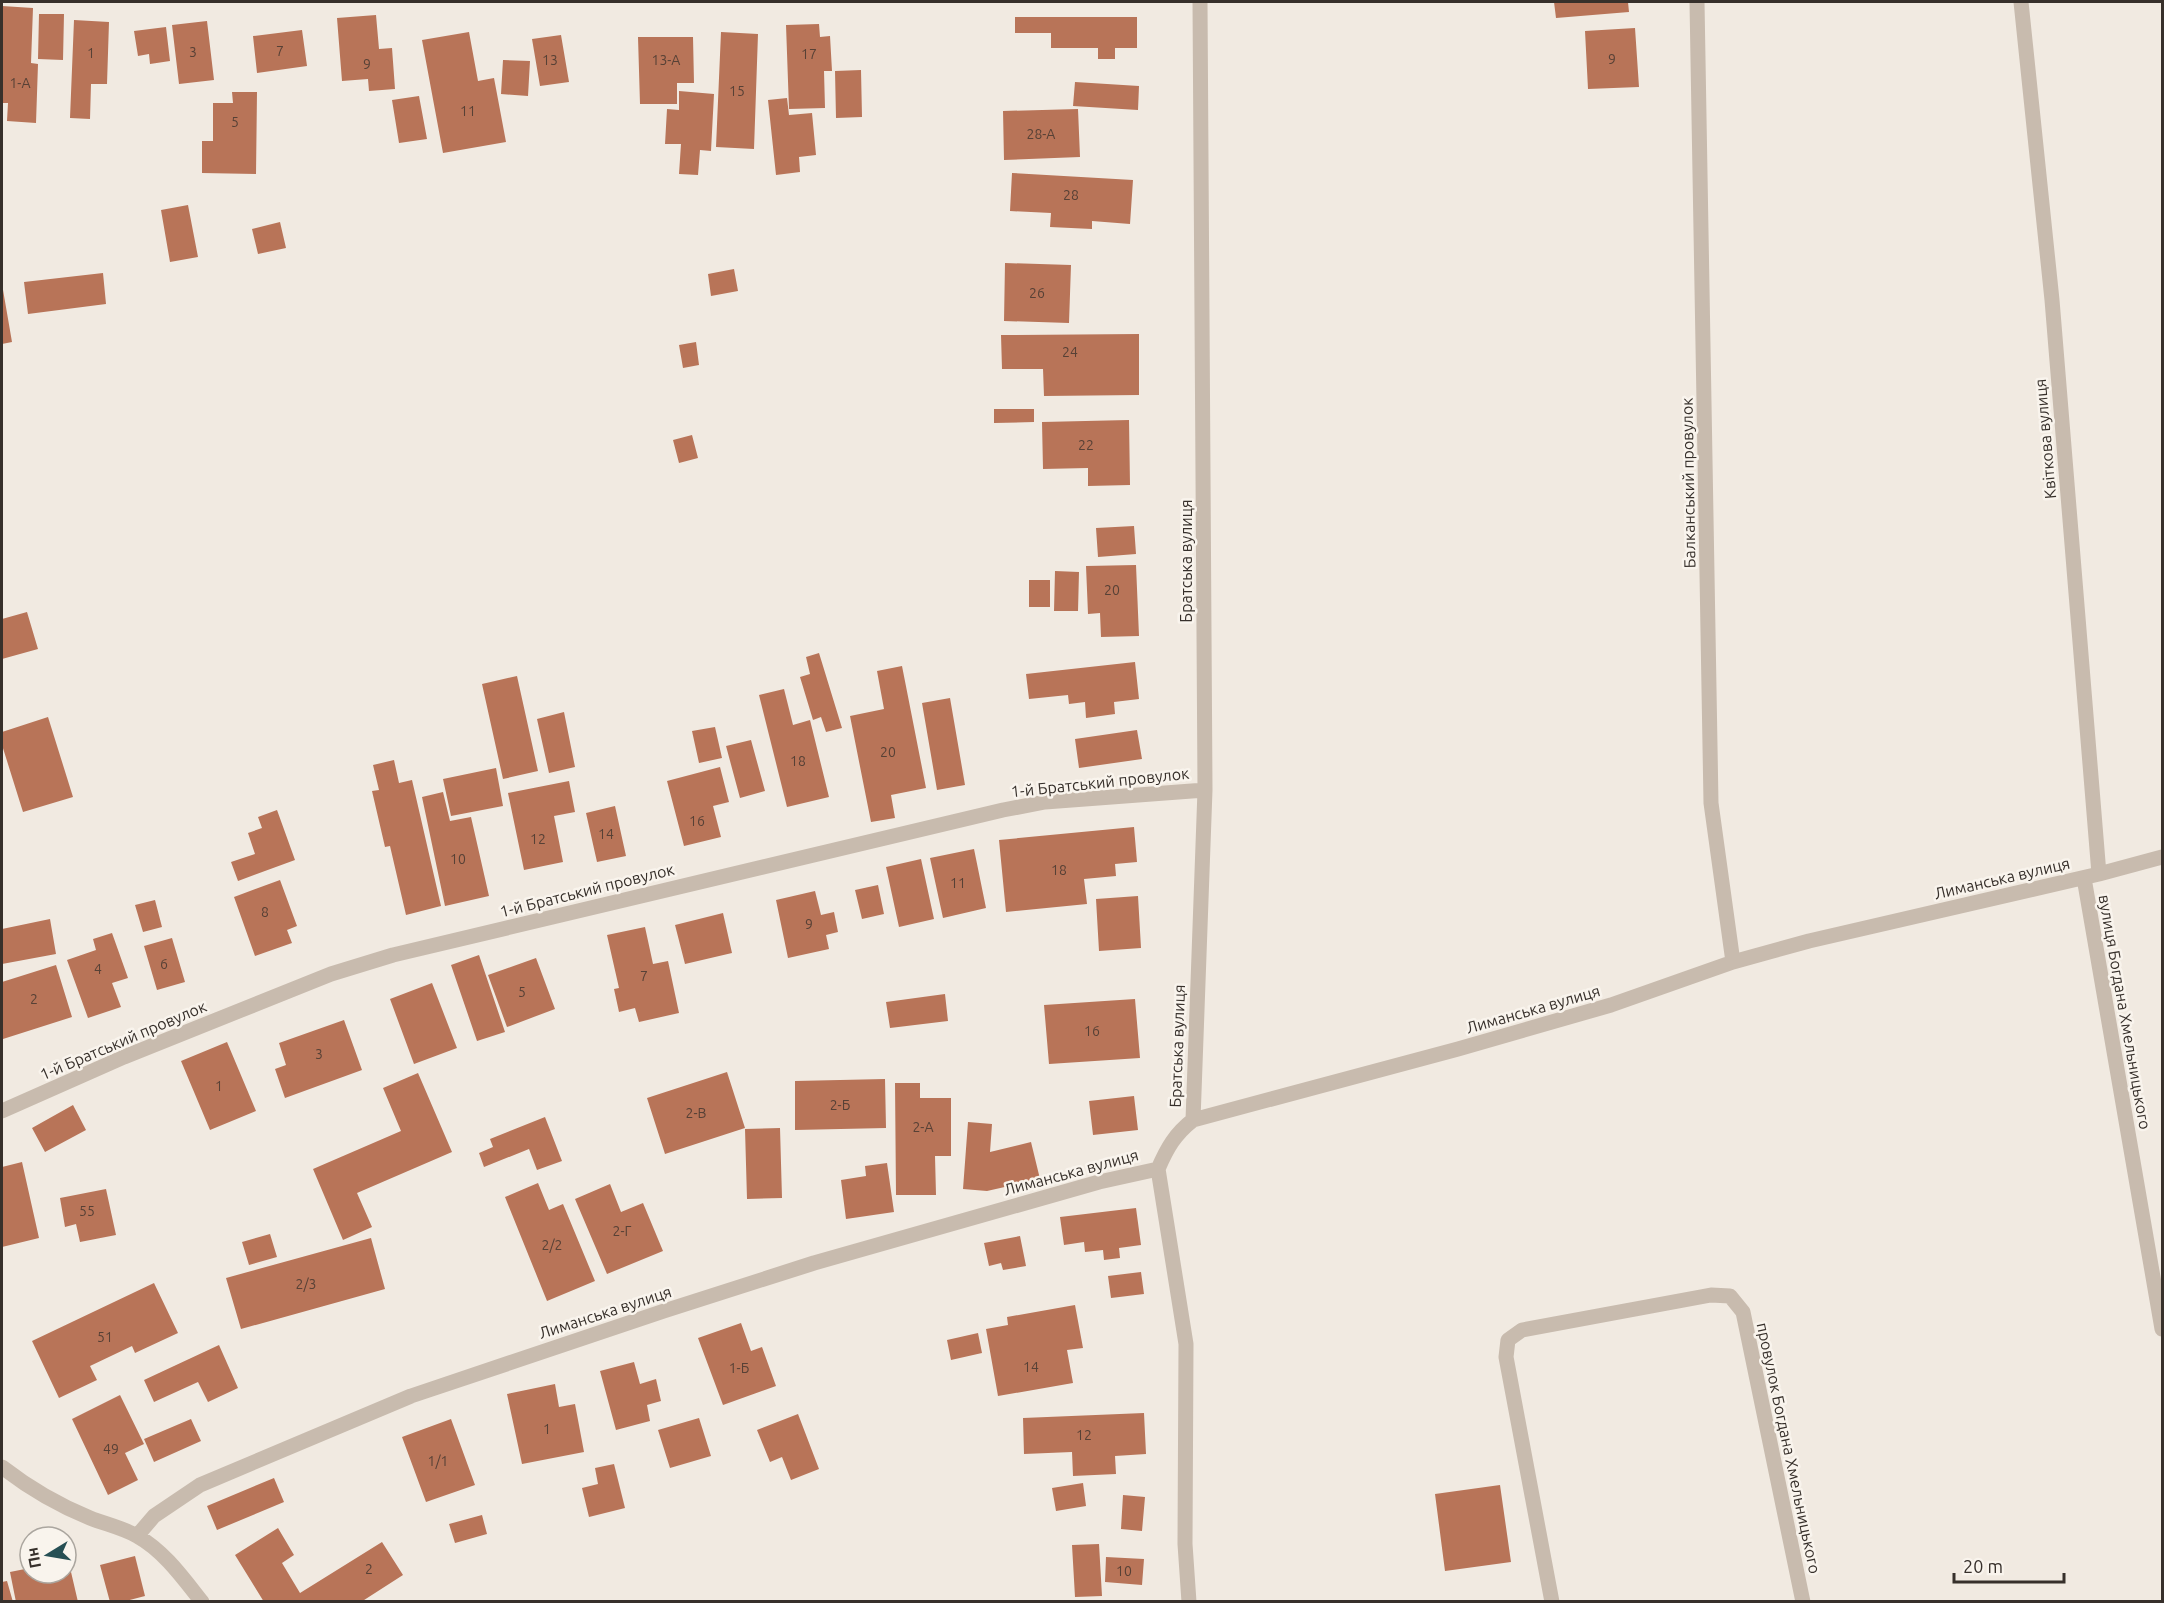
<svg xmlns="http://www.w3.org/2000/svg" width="2164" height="1603" font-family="Ubuntu,sans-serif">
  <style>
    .building { fill: #b87458 }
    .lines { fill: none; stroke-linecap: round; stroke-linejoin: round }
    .minor { stroke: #c8bbae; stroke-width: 15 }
    .labels { text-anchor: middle; stroke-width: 5; stroke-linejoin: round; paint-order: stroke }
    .number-label { font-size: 14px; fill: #574136 }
    .street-label { font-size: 16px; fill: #37302b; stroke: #f9f4ed }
  </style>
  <rect width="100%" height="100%" fill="#f1eae1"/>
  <path class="building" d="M1554,2H1628L1629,12L1556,18Z
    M2,6L33,8L31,63L38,64L36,123L7,121L8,103H2Z
    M39,14H64L63,60L38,59Z
    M376,15L379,49L392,48L395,89L369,91L368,79L342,81L337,18Z
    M1015,17H1137V48H1115V59H1098V48H1051V33H1015Z
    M74,20L109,22L107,84H91L90,119L70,118Z
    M207,21L214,80L179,84L172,25Z
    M819,24L820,37L830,36L832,71H824L825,108L789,109L786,25Z
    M166,27L170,61L150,64L149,54L138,56L134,31Z
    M1635,28L1639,87L1588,89L1585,31Z
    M302,30L307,66L257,73L253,36Z
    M469,32L478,81L494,78L506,142L443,153L422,40Z
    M721,32L758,34L754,149L716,147Z
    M561,35L569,82L540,86L532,39Z
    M638,37H693L694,83H677V104H640Z
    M503,60L530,61L528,96L501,94Z
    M861,70L862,117L836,118L835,71Z
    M1075,82L1139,86L1138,110L1073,106Z
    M679,91L714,94L711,151L700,150L698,175L679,174L681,144H665L667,109L679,110Z
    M232,92H257L256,174L202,173V141H213V103H233Z
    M419,96L427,139L399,143L392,100Z
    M787,98L789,115L812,113L816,155L799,157L800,172L776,175L768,100Z
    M1078,109L1080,157L1004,160L1003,111Z
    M1012,173L1133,180L1130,224L1092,221V229L1050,227L1051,213L1010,211Z
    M188,205L198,257L170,262L161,210Z
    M280,222L286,248L258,254L252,229Z
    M1005,263L1071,265L1069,323L1004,321Z
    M734,269L738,291L711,296L708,274Z
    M103,273L106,304L28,314L24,282Z
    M2,284L12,342L2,344Z
    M1139,334V395L1044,396L1043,369H1002L1001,335Z
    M696,342L699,365L683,368L679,345Z
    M994,409H1034V422L994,423Z
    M1129,420L1130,485L1088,486V468L1043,469L1042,422Z
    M692,435L698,458L679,463L673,440Z
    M1134,526L1136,554L1098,557L1096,528Z
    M1136,565L1139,636L1101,637L1100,613L1088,614L1086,566Z
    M1055,571L1079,572L1078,611H1054Z
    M1029,580H1050V607H1029Z
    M27,612L38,649L2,659V619Z
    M819,653L842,728L826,732L821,717L813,720L800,677L810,674L806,657Z
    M1135,662L1139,699L1114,702L1115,714L1086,718L1085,702L1069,704L1068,695L1029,699L1026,674Z
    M902,666L926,788L891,795L895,818L871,822L850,716L884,709L877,671Z
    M517,676L538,771L503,779L482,684Z
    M784,689L793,725L810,720L829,797L787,807L759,695Z
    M950,698L965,785L937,790L922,703Z
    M564,712L575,767L549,773L537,719Z
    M48,717L73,797L23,812L2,745V732Z
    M715,727L722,758L699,763L692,731Z
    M1137,730L1142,759L1079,768L1075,739Z
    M751,740L765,791L740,798L726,746Z
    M394,760L399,783L412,780L441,906L406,915L390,846L385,847L372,791L379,790L373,765Z
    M720,767L729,802L713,806L721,837L684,846L667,781Z
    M496,768L503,806L451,816L443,779Z
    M569,781L575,812L554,816L563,862L524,870L508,793Z
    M443,792L450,821L471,817L489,896L445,906L422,797Z
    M615,806L626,856L597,862L586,813Z
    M277,810L295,860L238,881L231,862L255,854L248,833L262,828L258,817Z
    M1134,827L1137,862L1115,864L1116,876L1084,879L1087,904L1006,912L999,840Z
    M974,849L986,908L943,918L930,858Z
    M921,859L934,919L899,927L886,867Z
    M280,880L297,926L287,930L292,943L255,956L234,897Z
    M878,885L884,914L862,919L855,890Z
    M815,891L821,915L834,912L838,932L826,935L829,949L788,958L776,900Z
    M1138,896L1141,948L1099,951L1096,899Z
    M155,900L162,927L143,932L135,905Z
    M723,913L732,953L685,964L675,925Z
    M50,919L56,954L2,964V929Z
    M645,927L653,964L668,961L679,1013L639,1022L635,1008L619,1012L614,989L619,988L607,935Z
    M112,933L128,978L112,983L121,1007L88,1018L67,960L96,950L93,939Z
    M172,938L185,982L157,990L144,946Z
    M479,955L505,1032L477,1041L451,965Z
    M536,958L555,1009L507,1027L488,975Z
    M56,965L72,1017L3,1039L2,982Z
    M432,983L457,1048L414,1064L390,999Z
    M945,994L948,1021L890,1028L886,1002Z
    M1135,999L1140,1058L1049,1064L1044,1005Z
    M344,1020L362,1070L285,1098L275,1069L286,1065L279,1043Z
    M227,1042L256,1111L210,1130L181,1061Z
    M727,1072L745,1128L665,1154L647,1098Z
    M418,1073L452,1152L357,1193L372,1227L343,1240L313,1169L401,1131L383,1088Z
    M885,1079L886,1128L795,1130V1081Z
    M895,1083H920V1098H951V1156H935L936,1195H896Z
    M1134,1096L1138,1130L1093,1135L1089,1101Z
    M73,1105L86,1130L45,1152L32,1128Z
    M545,1117L562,1161L537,1170L529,1149L484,1167L479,1153L493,1147L490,1139Z
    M968,1122L992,1124L990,1152L1031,1142L1040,1179L987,1191L963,1189Z
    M780,1128L782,1198L747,1199L745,1129Z
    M22,1162L39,1238L2,1247V1167Z
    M887,1163L894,1212L846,1219L841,1180L866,1176L865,1166Z
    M538,1183L549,1210L563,1204L595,1281L547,1301L505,1197Z
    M610,1184L621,1212L643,1203L663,1251L607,1274L575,1199Z
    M106,1189L116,1235L80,1242L76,1224L65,1227L60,1198Z
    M1136,1208L1141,1245L1119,1248L1120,1258L1104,1260L1103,1250L1085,1252L1084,1242L1064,1245L1060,1217Z
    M270,1234L277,1257L249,1265L242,1242Z
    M1020,1236L1026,1266L1003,1270L1001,1263L989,1266L984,1243Z
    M371,1238L385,1289L241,1329L226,1278Z
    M1141,1272L1144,1294L1111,1298L1108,1276Z
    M154,1283L178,1333L135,1353L132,1346L90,1366L97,1380L59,1398L32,1341Z
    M1075,1305L1083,1348L1067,1350L1073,1383L998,1396L986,1329L1008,1325L1007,1317Z
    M741,1323L751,1351L762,1347L776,1386L723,1405L698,1338Z
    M978,1333L982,1353L951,1360L947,1340Z
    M219,1345L238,1388L208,1402L198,1382L154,1402L144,1380Z
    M634,1362L640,1384L656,1379L661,1401L647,1405L650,1421L616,1430L600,1371Z
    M555,1384L559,1407L575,1404L584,1452L522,1464L507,1394Z
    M120,1395L144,1444L125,1453L138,1480L108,1495L72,1419Z
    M1144,1413L1146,1454L1115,1456L1116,1474L1073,1476L1072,1452L1024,1454L1023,1418Z
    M798,1414L819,1469L791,1480L782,1457L770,1462L757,1430Z
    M699,1418L711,1456L670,1468L658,1430Z
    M191,1419L201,1441L154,1462L144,1439Z
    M451,1419L475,1485L426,1502L402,1437Z
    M614,1464L625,1508L589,1517L582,1488L598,1484L595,1468Z
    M274,1478L284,1502L217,1530L207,1506Z
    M1083,1483L1086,1506L1056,1511L1052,1488Z
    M1500,1485L1511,1562L1445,1571L1435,1494Z
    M1123,1495L1145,1497L1142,1531L1121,1529Z
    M482,1515L487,1534L455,1543L449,1524Z
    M278,1528L294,1555L282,1563L300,1593L382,1542L403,1575L361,1602H264L235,1555Z
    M1099,1544L1102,1596L1075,1597L1072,1545Z
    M135,1556L145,1596L122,1602H110L100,1565Z
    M1106,1557L1144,1559L1142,1585L1105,1582Z
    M68,1559L78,1602H16L10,1572L30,1568V1573H66V1560Z
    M7,1581L13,1602H2V1582Z"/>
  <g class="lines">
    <path class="minor" d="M1697,2L1711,803L1733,962
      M2021,2L2052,300L2099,874
      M2084,878L2162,1329
      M2,1111L124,1057L331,974L393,955L1003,810L1045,802L1205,790
      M1193,1120L1205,790L1200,2
      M1158,1169L1186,1344L1185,1544L1189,1602
      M2,1467C29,1488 58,1505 90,1518C105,1524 123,1528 137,1536C164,1551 183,1578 202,1602
      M137,1536L154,1516L200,1485L411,1396L664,1311L814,1263L1099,1182L1158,1169C1167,1148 1175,1134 1193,1120L1458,1049L1611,1005L1733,962L1809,941L2099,874L2162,857
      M1552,1602L1506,1357L1508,1340L1522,1330L1711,1295L1730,1296L1743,1312L1803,1602"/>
  </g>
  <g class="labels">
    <g class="number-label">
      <text x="280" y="56">7</text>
      <text x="193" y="57">3</text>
      <text x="91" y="58">1</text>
      <text x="809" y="59">17</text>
      <text x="1612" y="64">9</text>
      <text x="550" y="65">13</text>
      <text x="666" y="65">13-А</text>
      <text x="367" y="69">9</text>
      <text x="20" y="88">1-А</text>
      <text x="737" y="96">15</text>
      <text x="468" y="116">11</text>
      <text x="235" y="127">5</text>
      <text x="1041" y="139">28-А</text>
      <text x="1071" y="200">28</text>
      <text x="1037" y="298">26</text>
      <text x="1070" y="357">24</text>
      <text x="1086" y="450">22</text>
      <text x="1112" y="595">20</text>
      <text x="888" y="757">20</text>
      <text x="798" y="766">18</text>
      <text x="697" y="826">16</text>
      <text x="606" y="839">14</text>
      <text x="538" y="844">12</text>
      <text x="458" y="864">10</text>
      <text x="1059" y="875">18</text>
      <text x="958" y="888">11</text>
      <text x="265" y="917">8</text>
      <text x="809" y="929">9</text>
      <text x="164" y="969">6</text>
      <text x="98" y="974">4</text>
      <text x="644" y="981">7</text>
      <text x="522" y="997">5</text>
      <text x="34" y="1004">2</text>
      <text x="1092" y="1036">16</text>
      <text x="319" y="1059">3</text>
      <text x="219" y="1091">1</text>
      <text x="840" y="1110">2-Б</text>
      <text x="696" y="1118">2-В</text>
      <text x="923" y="1132">2-А</text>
      <text x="87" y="1216">55</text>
      <text x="622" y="1236">2-Г</text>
      <text x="552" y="1250">2/2</text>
      <text x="306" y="1289">2/3</text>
      <text x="105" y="1342">51</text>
      <text x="1031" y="1372">14</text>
      <text x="739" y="1373">1-Б</text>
      <text x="547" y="1434">1</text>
      <text x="1084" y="1440">12</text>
      <text x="111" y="1454">49</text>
      <text x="438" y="1466">1/1</text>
      <text x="369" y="1574">2</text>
      <text x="1124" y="1576">10</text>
    </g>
    <g class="street-label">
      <text transform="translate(2045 439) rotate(-95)" y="6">Квіткова вулиця</text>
      <text transform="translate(1688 483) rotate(-91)" y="6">Балканський провулок</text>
      <text transform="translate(1186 561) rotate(-90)" y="6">Братська вулиця</text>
      <text transform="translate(1100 782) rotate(-6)" y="6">1-й Братський провулок</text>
      <text transform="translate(2002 878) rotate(-13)" y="6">Лиманська вулиця</text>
      <text transform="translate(587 890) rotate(-14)" y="6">1-й Братський провулок</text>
      <text transform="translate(1533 1009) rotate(-16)" y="6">Лиманська вулиця</text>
      <text transform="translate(2125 1012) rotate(80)" y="6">вулиця Богдана Хмельницького</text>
      <text transform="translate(123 1040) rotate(-23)" y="6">1-й Братський провулок</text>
      <text transform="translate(1177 1046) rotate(-88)" y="6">Братська вулиця</text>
      <text transform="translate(1071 1172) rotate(-15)" y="6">Лиманська вулиця</text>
      <text transform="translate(605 1312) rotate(-18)" y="6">Лиманська вулиця</text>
      <text transform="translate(1789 1448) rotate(78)" y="6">провулок Богдана Хмельницького</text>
    </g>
  </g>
  <rect width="2164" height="1603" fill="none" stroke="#37302b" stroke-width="6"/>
  <g transform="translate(48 1555) rotate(259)"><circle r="28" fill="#f9f4ed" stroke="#aba69f" stroke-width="1.5"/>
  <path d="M0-4.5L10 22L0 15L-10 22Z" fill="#264f54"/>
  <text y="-9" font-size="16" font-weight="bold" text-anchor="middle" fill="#37302b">Пн</text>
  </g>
  <path d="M1954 1573v9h110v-9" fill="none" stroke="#37302b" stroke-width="3"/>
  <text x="1963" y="1573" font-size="18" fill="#37302b" stroke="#f9f4ed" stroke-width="4.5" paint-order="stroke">20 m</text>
</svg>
